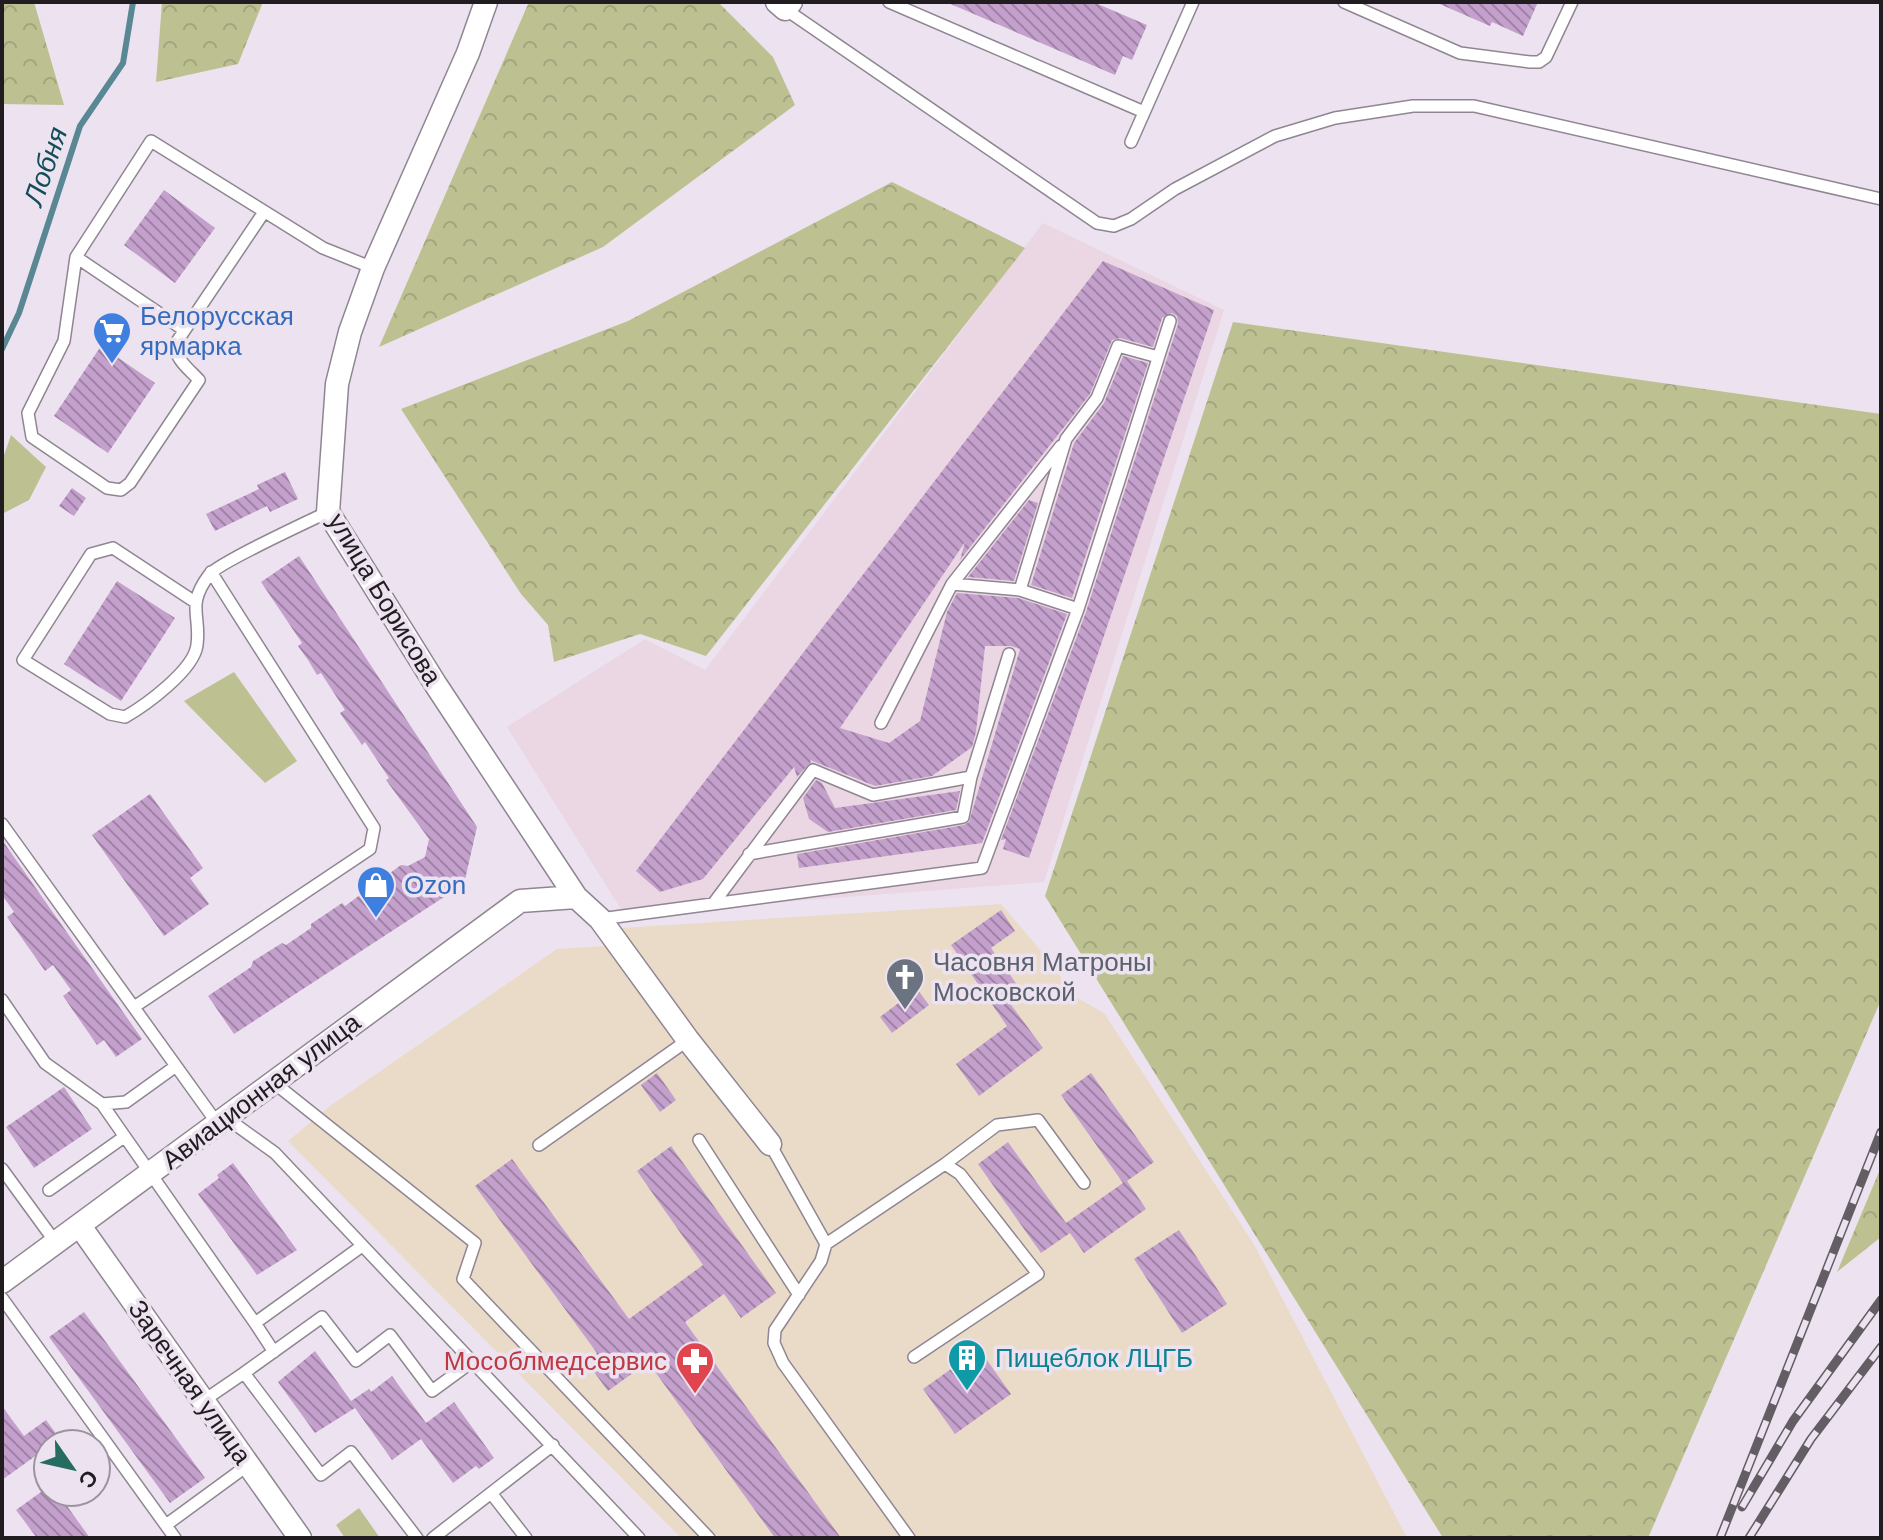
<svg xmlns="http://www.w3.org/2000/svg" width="1883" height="1540" font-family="Arial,sans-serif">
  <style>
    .industrial { fill: #ebd6e4 }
    .medical { fill: #eadbc8 }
    .forest { fill: url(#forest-crowns) }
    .park { fill: #bdc192 }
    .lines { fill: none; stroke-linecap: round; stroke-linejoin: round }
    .stream { stroke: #598794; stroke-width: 6 }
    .building { fill: url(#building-back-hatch) }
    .service-casing { stroke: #8f8692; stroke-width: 14 }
    .minor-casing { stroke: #8f8692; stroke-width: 25 }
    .service { stroke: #fff; stroke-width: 11 }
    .minor { stroke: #fff; stroke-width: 22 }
    .rail-casing { stroke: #635d64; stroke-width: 9 }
    .rail { stroke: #ede3f0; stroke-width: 6; stroke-dasharray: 18; stroke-linecap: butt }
    .labels { text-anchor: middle; stroke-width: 7; stroke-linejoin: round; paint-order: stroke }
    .shop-label { font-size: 26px; fill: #366cbe; stroke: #ede3f0; text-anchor: start }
    .street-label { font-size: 26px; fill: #201c20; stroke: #ede3f0 }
    .worship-label { font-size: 26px; fill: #5b616d; stroke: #ede3f0; text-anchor: start }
    .culture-label { font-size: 26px; fill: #0d838f; stroke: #ede3f0; text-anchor: start }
    .health-label { font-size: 26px; fill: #be3a42; stroke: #ede3f0; text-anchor: end }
    .water-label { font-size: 28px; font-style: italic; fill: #124d59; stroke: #ede3f0 }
  </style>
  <defs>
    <pattern id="forest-crowns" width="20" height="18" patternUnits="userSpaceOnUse" patternTransform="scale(2)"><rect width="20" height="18" fill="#bdc192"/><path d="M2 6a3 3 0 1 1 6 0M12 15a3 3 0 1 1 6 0" fill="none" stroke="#a2a57e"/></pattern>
    <pattern id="building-back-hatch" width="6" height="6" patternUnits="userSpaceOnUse" patternTransform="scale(2)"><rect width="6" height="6" fill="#c4a1cc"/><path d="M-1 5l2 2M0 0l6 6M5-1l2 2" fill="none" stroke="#9f82a5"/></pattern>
  </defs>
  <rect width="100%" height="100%" fill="#ede3f0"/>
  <path class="industrial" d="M1043,223L1224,310L1044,882L624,914L507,727L645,639L705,670Z"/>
  <path class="medical" d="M1001,904L1048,959L1074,996L1104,1013L1255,1246L1407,1538H681L288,1141L330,1106L557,949L604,946L621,928Z"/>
  <path class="forest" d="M2,2H34L64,105L2,104Z
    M162,2H263L238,64L156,82Z
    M529,2H718L773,57L795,105L603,247L379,347Z
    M892,182L1025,248L706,656L640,634L554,662L548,625L521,594L401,409L628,321Z
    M1233,322L1881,414V1000L1648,1538H1443L1045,896Z
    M1881,1167V1237L1837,1272Z"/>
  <path class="park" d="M11,435L46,467L29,500L2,514V461Z
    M234,672L297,761L265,783L184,701Z
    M359,1508L380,1538H345L336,1525Z"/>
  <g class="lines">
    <path class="stream" d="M2,349L19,313L80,126L123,63L133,2"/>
  </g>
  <path class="building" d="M946,2H1093L1147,25L1132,60L1123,56L1115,75Z
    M1435,2H1538L1523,36L1492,22L1490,26Z
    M164,190L215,228L175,283L124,245Z
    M1103,261L1214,310L1029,858L1003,849L1006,839L1001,840L1086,612L1178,324L1177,316L1172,313L1162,318L1153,347L1120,338L1112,340L1090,394L960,560L965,542L840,728L889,743L920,721L947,612L957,593L1018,598L1067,614L982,843L799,868L797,854L964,825L969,822L1020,649L1011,646H985L976,732L972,747L932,776L875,786L810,760L811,762L797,777L794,767L703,879L660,892L636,871Z
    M101,346L155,383L108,453L54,416Z
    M1123,356L1148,363L1072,598L1031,585L1074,443L1104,403Z
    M285,472L298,499L270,512L267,506L215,531L206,514L259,489L257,485Z
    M72,488L86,498L74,516L59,506Z
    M1029,500L1038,503L1014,581L968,577Z
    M299,556L477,827L464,884L234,1034L208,996L251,967L253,961L282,943L286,945L311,928V924L342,903L345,906L401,865L408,866L425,857L429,839L386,780L389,778L365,742L362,745L340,713L345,710L321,673L317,675L308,660L298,646L302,643L261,582Z
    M117,581L175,618L121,701L64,664Z
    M816,780L822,783L835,808L960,791L956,810L828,832L809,819L803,798Z
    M150,794L203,868L190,878L209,904L164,936L92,835Z
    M2,840L142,1039L116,1057L104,1040L97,1045L63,996L71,990L53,965L45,971L7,917L14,912L2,895Z
    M1001,910L1015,931L991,948L1022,992L1009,1002L1043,1048L979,1096L956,1064L1007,1026L951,945Z
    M917,989L929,1005L892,1033L880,1017Z
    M657,1073L676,1100L660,1112L641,1085Z
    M1091,1073L1154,1162L1127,1181L1146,1209L1084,1253L1070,1233L1041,1253L978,1164L1008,1142L1066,1223L1123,1183L1061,1095Z
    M64,1087L92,1129L34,1168L6,1127Z
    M671,1146L776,1293L741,1318L724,1294L685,1322L841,1538H775L648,1362L608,1391L586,1361L597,1353L475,1186L512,1159L629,1319L703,1265L637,1171Z
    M233,1163L297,1250L257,1275L198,1194L219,1178L217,1175Z
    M1179,1230L1227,1304L1182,1333L1134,1259Z
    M84,1312L205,1478L170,1503L49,1337Z
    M979,1349L1011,1394L955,1434L923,1389Z
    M315,1351L351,1401L369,1389L371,1392L392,1376L426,1423L454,1402L494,1458L479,1469L476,1466L453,1483L421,1439L392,1460L355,1408L315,1433L278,1382Z
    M2,1406L24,1436L46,1420L60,1439L48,1444V1447L2,1480Z
    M41,1492H57L90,1538H37L16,1510Z"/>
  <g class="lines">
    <g class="service-casing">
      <path id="service" d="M889,2L1144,112
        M1344,2L1460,53L1530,62H1539L1546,57L1572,2
        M785,9L1097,223L1114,226L1131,219L1175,189L1275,136L1335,118L1413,106H1474L1881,199
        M1131,142L1193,2
        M264,212L176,343C173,358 190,370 199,380L130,483L121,490L107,488L32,437L28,413L64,341L76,257L151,141L323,248L373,268
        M76,257L184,330
        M1020,590L952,584L1061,446
        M195,602L113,548L91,554L23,660L110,714L125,717C146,705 194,670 197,645C201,614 186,606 209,575C218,563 309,521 328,512
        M1078,609L1020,590L1066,439L1097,398L1118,346L1158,357
        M881,723L952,584
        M2,824L217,1123
        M749,854L963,817L971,777
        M713,904L813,770L873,795L971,777L1009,654
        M600,919L982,868L1078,609L1170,321
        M2,1000L45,1063L102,1104L255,1323L362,1246
        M134,1007L370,849L374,828L211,572
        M273,1082L475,1243L463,1279L709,1538
        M102,1104L126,1102L176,1066
        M225,1117L275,1153L639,1538
        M699,1140L799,1295
        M770,1144L826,1244L821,1261L775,1330L774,1343L783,1363L909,1538
        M539,1145L688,1040
        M2,1169L56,1243
        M49,1190L124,1137
        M826,1244L945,1164L997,1125L1038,1120L1084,1183
        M2,1298L175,1538
        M255,1323L274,1352
        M914,1357L1038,1274L960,1174L945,1164
        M203,1401L244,1373
        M491,1493L526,1538
        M166,1525L248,1465
        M417,1538L351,1452L321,1475L244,1373L322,1317L356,1361L390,1335L432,1391L473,1361
        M433,1538L553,1445"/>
    </g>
    <g class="minor-casing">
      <path id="minor" d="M486,2L468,53L373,268L350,332L337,384L328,512L436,685L576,897
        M777,2L785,9L791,2
        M80,1226L300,1538
        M2,1282L520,901L576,897L600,919L688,1040L770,1144"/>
    </g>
    <use href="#service" class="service"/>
    <use href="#minor" class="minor"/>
    <g class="rail-casing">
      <path id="rail" d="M1742,1507L1793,1421L1881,1300
        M1720,1538L1881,1132
        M1749,1538L1811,1439L1881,1347"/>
    </g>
    <use href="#rail" class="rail"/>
  </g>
  <defs>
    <g id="supermarket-pin" transform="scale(2)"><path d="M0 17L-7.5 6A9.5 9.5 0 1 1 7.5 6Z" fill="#3f7fe0" stroke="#ede3f0"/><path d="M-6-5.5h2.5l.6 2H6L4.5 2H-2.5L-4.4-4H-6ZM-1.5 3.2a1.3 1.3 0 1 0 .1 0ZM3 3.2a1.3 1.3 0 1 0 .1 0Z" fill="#fff"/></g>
    <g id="shop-pin" transform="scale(2)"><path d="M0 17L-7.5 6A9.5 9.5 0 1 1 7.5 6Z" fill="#3f7fe0" stroke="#ede3f0"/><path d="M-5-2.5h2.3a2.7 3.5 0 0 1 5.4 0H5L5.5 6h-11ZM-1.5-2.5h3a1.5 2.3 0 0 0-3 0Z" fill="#fff"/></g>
    <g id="church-pin" transform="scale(2)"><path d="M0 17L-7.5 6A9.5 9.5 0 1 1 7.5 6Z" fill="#6b7280" stroke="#ede3f0"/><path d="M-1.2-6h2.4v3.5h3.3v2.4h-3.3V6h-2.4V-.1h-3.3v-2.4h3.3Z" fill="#fff"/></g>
    <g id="building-pin" transform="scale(2)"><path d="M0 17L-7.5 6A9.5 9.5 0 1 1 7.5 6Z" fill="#0f9aa8" stroke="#ede3f0"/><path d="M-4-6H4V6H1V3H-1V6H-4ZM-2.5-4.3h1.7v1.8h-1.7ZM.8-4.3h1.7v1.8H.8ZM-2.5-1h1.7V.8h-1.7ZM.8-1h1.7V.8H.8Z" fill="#fff"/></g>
    <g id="pharmacy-pin" transform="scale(2)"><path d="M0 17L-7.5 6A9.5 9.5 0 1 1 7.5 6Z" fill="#e0444e" stroke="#ede3f0"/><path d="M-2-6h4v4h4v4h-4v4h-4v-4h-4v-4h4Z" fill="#fff"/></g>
  </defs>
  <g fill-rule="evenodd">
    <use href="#supermarket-pin" x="112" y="331"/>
    <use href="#shop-pin" x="376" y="885"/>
    <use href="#church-pin" x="905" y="977"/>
    <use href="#building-pin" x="967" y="1358"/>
    <use href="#pharmacy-pin" x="695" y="1361"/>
  </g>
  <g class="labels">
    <g class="shop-label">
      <text x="140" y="325">Белорусская<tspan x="140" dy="30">ярмарка</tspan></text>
      <text x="404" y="894">Ozon</text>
    </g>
    <g class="street-label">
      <text transform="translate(385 599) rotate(59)" y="9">улица Борисова</text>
      <text transform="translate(261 1091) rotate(-37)" y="9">Авиационная улица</text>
      <text transform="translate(190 1382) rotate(55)" y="9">Заречная улица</text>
    </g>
    <g class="worship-label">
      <text x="933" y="971">Часовня Матроны<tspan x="933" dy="30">Московской</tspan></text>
    </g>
    <g class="culture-label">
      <text x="995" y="1367">Пищеблок ЛЦГБ</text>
    </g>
    <g class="health-label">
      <text x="667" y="1370">Мособлмедсервис</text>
    </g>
    <g class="water-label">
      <text transform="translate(45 166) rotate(-71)" y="10">Лобня</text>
    </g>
  </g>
  <rect width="1883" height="1540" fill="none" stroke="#201c20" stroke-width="8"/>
  <g transform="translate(72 1468) rotate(124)"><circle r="38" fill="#ede3f0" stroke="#9b939d" stroke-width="2"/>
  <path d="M0-6L14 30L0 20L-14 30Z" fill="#266c60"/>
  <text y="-12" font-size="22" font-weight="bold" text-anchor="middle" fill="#201c20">С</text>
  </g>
</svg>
